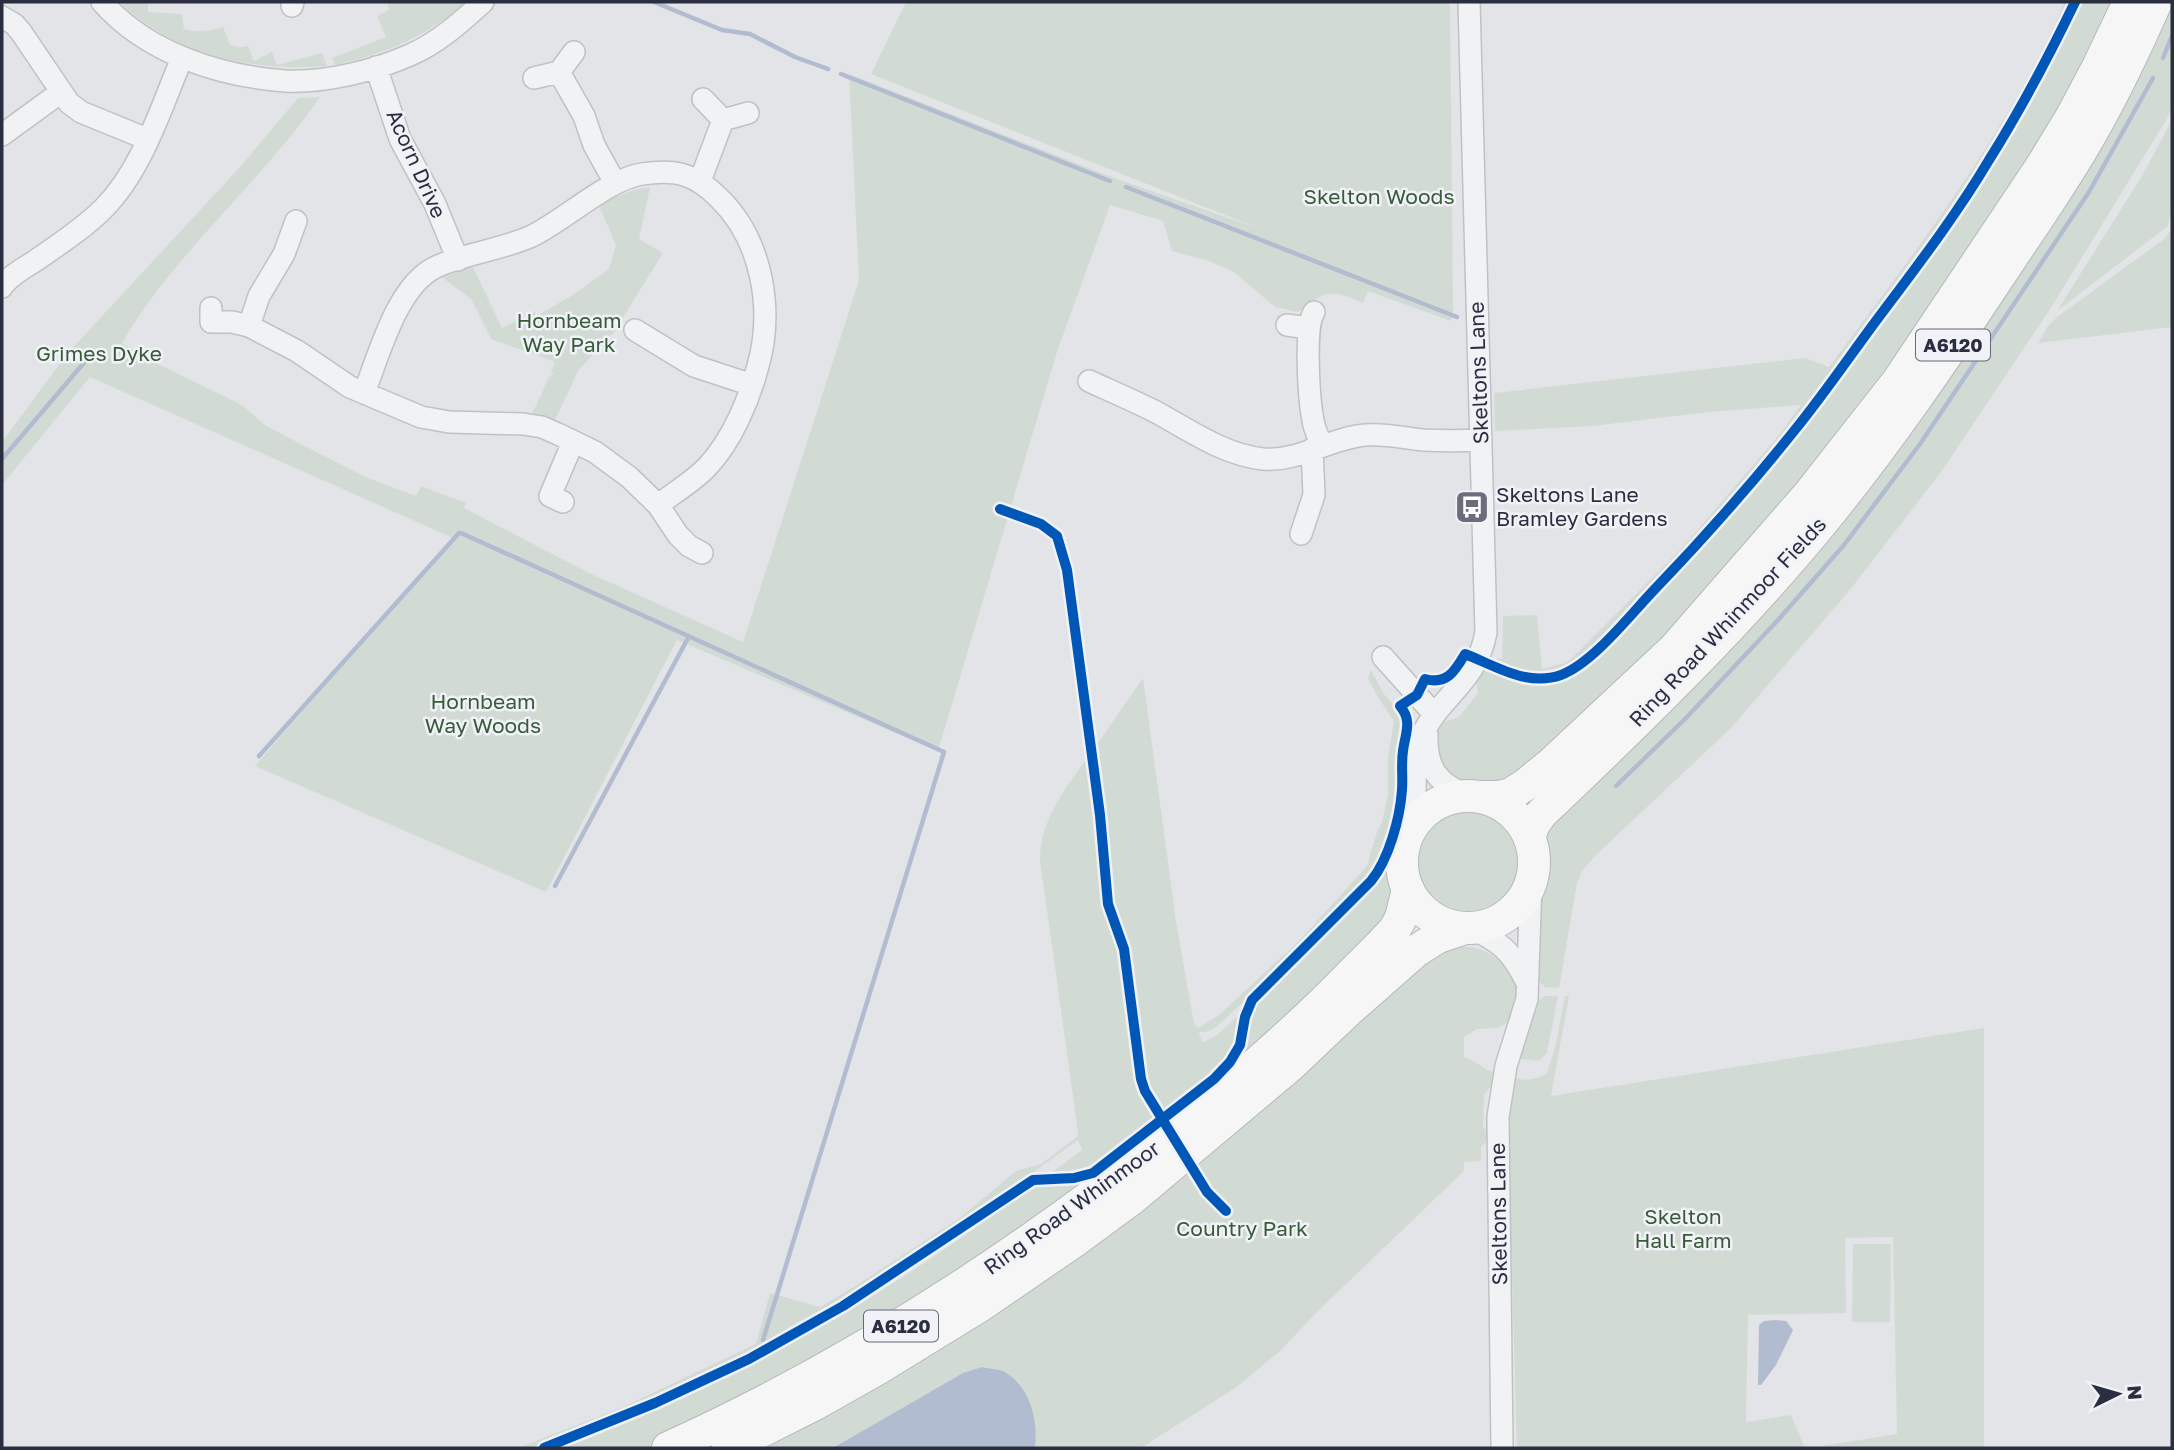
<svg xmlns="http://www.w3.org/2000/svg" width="2174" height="1450" font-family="'Golos Text',sans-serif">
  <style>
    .green { fill: #d2dbd3 }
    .water { fill: #b2bcd1 }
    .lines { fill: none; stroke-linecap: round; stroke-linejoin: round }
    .stream { stroke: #b2bcd1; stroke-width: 4.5 }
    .minor-casing { stroke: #c0c1c4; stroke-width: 24 }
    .highway-casing { stroke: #b5b7bc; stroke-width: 34 }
    .minor { stroke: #f1f2f4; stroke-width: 21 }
    .highway { stroke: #f6f6f6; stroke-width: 32 }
    .cycleway-casing { stroke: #f0f2f7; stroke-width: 15 }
    .cycleway { stroke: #0057b8; stroke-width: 10 }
    .labels { text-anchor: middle; stroke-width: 5; stroke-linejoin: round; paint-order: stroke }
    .shield { fill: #f0f2f7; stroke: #656977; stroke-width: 2 }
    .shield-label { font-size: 19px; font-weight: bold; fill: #292e40 }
    .street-label { font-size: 21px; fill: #292e40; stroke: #f0f2f7 }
    .park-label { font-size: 21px; fill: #385c37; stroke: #f0f2f7 }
    .poi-label { font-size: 21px; fill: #292e40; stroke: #f0f2f7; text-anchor: start }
  </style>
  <rect width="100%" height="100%" fill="#e3e4e7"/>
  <path class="green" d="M119,2H148V12L182,14L184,29C198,33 209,31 223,27L230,45L241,47L248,46L254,61L272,52L277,65L322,53L327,66C250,72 176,55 119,2Z
    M387,2H467C425,37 388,53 335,65L332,58L386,37L377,16L389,10Z
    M906,2H1450L1453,312L1451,321L1368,291L1363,303C1331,289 1326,289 1298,312L1275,307L1234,272L1209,261L1172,251L1163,221L1110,205L1057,352L938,751L677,640L546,892L255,766L453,538L90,377L2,485V442L67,354L239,168L298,98L320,97C260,184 175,252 122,343L152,361L242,405L266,426L363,476L416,496L421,486L466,503L464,508L589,573L743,642L859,280L849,74L1117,179L1260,229L871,74Z
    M2065,2H2070L2046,52L2004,128L1959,198L1811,401L1735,497L1680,558L1578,662C1547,680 1529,674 1497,664L1498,658L1502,659L1503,616L1537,615L1542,669L1565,663L1572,658L1682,548L1775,440L1801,405L1709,412L1592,426L1495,431L1494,393L1805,358L1829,367C1915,252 2007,135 2065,2Z
    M2082,2H2120L2090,67L1879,393L1680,631L1521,775L1474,791L1442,777L1435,735L1441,723L1459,717L1478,693L1476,682L1482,670C1522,683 1551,696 1588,666L1701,549L1796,437L1835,386L1956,219L2000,153L2048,69Z
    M2165,2H2172V107L2165,122L2049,311L1941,472L1849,591L1731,728L1595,856L1582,871L1577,883L1559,988L1545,987L1536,978V900L1543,867L1541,836Z
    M2172,120V203L2168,226L2057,311L2142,176Z
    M650,187L639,239L663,253L614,332L578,371L555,420L532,414L549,377L554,373L551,372L555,362L491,339L471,299L443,278L472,265L502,328L534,312L536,316L573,295L609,269L616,245L599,206C615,196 630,190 650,187Z
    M2172,229V327L2038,343L2048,326L2057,317L2164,239Z
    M1371,670L1384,694L1400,712L1405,724L1398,750L1395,806L1378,861L1366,880L1260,987L1216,1027L1207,1032H1199L1202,1043L1217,1035L1240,1014C1231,1047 1237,1050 1210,1075L1245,1117L1426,961C1434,956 1442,950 1451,948C1484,940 1520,968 1517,1003C1516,1008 1515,1014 1513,1019L1498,1028L1477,1029L1464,1037V1057C1475,1060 1484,1070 1496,1073L1495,1081L1484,1095L1483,1126L1491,1137L1481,1147V1161L1464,1162V1171L1319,1310L1280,1351L1238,1386L1141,1448H744L1100,1176L1094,1167L1074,1174L1048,1175L1082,1150L1078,1140L965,1222L821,1314L742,1357L655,1399L530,1448H518L623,1407L756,1344L770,1293L820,1307L857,1285L961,1217L1016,1171L1041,1164L1077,1137L1078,1132L1040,860C1040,817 1069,784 1093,750C1110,726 1126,702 1143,678L1176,921L1194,1024L1198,1028L1219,1015L1300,940L1367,866L1376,835L1382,822L1388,795V758L1394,721L1379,699L1368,678Z
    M1411 862a57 57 0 1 1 114 0a57 57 0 1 1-114 0Z
    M1388,863L1391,864L1396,898L1390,921L1238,1059C1247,1041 1247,1021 1259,1003L1376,883Z
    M1544,996H1558L1547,1053L1539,1061L1515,1058L1535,1004Z
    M1565,996H1569L1551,1096L1984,1028V1448H1809L1897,1434L1893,1237L1845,1238L1846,1313L1748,1315L1746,1422L1791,1415L1805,1448H1517L1507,1103L1512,1077C1524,1082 1536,1080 1547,1073L1555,1048Z
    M1082,1183L1025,1235L707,1422L651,1448H562C691,1401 813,1337 927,1261C959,1240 989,1218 1019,1196C1028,1192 1037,1186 1047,1185C1059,1184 1070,1185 1082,1183Z
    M1853,1244H1891L1890,1322H1852Z"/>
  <path class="water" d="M1775,1320L1786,1321L1793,1330L1776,1365L1761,1385H1758L1759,1325L1764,1321Z
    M982,1367C990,1369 999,1369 1005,1372C1031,1388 1038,1420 1035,1448H833L963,1373Z"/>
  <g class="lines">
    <path class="stream" d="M654,2L722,30L750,34L795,57L828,69
      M2163,58L2172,36
      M841,74L1110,181
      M1126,187L1457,317
      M2,459L88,358
      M259,756L459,533H461L944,752L763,1340
      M1616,786L1686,718L1778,620L1844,545L1920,444L2089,192L2153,78
      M555,886L688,638"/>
    <g class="minor-casing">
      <path id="minor" d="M102,2C147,53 219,76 285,81C324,83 374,71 410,55C438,43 461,22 483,2
        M292,6L293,2
        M2,17L14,24L21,32L69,103L81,112L147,139
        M376,67L400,139L435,204L458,260
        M559,72L584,116L594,145L615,183
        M534,78L559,72L574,52
        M703,99L723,120
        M2,135L61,92
        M700,181L723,120L748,113
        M2,287C9,276 24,268 35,261C58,245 83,229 103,209C142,170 161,108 182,58
        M211,308V322H232L249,326L297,351L350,387L421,417L449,422L523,424L542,427L558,434L595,452L629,477L658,505L678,535L689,546L702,553
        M1314,312C1304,327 1309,400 1313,420C1314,429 1319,438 1322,446
        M1287,325L1309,328
        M249,326L259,296L284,254L296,221
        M635,330L694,366L752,385
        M1089,381C1111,391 1134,401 1156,412C1189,430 1224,455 1263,459C1299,462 1330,438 1365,435C1385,433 1403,438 1423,440C1442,441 1462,441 1481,440
        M364,393C379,355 397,285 436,267C466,253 501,250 532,236C565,220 608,179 642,174C655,172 671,171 684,175C698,179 709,188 719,198C762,240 774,309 758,366C749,400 732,440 708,466C694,481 675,492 658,505
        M563,502L550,496L573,442
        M1301,534L1314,495L1312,449
        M1383,657L1434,714
        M1427,734C1426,768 1437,784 1469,796
        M1408,834C1411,820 1414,805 1415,791C1416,772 1413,754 1421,737C1439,697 1478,681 1486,632L1469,2
        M1470,928C1500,941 1512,952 1526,981
        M1502,1448L1498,1117L1506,1066L1527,999L1531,883"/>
    </g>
    <g class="highway-casing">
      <path id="highway" d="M1402 862a66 66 0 1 1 132 0a66 66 0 1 1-132 0Z
        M1481,797H1499L1511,794L1525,785L1551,764L1674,649L1810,493L1898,381L2041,167L2072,116L2099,65L2129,2
        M1529,837L1534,824L1541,814C1638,722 1735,628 1820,525C1886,445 1945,358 2002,272C2033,225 2066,179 2093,130C2117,88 2137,45 2156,2
        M668,1448C852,1365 1020,1255 1178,1129C1238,1080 1297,1030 1351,974C1366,959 1381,945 1395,929L1401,918L1408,889
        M728,1448L815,1404L877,1369L981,1305L1073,1242L1134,1197L1292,1064L1350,1009L1416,951L1438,937L1465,928"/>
    </g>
    <use href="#minor" class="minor"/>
    <use href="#highway" class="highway"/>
    <g class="cycleway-casing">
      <path id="cycleway" d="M1000,509L1041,524L1057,536L1067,570L1100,815L1108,904L1124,949L1141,1079L1145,1091L1207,1192L1226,1211
        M544,1448L655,1403L749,1359L843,1306L1033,1180L1074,1178L1093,1173L1214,1079L1230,1062L1240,1045L1245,1017L1252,1000L1371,881C1389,859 1400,818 1402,790C1403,777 1401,764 1403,751C1405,734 1413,721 1400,706L1417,695L1425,679C1447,685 1455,671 1465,654C1496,666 1527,687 1561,675C1593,663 1630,615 1654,590C1703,539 1750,486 1794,431C1821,398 1845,363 1870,329C1911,274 1954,219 1989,160C2021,109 2049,56 2075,2"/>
    </g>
    <use href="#cycleway" class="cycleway"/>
  </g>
  <defs>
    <g id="bus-square" transform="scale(1.75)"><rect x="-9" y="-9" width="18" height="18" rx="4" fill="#6a6e7a" stroke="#f0f2f7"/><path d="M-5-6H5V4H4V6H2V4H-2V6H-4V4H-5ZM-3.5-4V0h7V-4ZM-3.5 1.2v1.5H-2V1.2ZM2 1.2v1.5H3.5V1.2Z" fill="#fff"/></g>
  </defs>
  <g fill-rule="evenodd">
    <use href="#bus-square" x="1472" y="507"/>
  </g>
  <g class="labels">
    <g class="shield">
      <rect x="1916" y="329.5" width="74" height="31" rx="5"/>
      <rect x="864" y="1310.5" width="74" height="31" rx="5"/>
    </g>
    <g class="shield-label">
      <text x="1953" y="352">A6120</text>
      <text x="901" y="1333">A6120</text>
    </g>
    <g class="street-label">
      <text transform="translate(416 164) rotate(66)" y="7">Acorn Drive</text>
      <text transform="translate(1479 373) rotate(-92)" y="7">Skeltons Lane</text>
      <text transform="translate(1728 622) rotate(-47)" y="7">Ring Road Whinmoor Fields</text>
      <text transform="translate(1072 1208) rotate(-36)" y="7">Ring Road Whinmoor</text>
      <text transform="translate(1499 1214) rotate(-91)" y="7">Skeltons Lane</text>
    </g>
    <g class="park-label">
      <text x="1379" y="204">Skelton Woods</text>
      <text x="569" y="328">Hornbeam<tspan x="569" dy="24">Way Park</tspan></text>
      <text x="99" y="361">Grimes Dyke</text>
      <text x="483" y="709">Hornbeam<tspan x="483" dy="24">Way Woods</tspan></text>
      <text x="1683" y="1224">Skelton<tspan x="1683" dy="24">Hall Farm</tspan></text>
      <text x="1242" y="1236">Country Park</text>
    </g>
    <g class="poi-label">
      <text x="1496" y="502">Skeltons Lane<tspan x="1496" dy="24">Bramley Gardens</tspan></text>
    </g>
  </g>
  <rect width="2174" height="1450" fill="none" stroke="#292e40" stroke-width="7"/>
  <g transform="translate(2118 1394) rotate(85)" stroke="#f0f2f7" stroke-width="5" paint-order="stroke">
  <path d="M0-5L12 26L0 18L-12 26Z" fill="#292e40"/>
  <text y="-10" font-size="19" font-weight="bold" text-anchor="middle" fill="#292e40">N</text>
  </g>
</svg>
